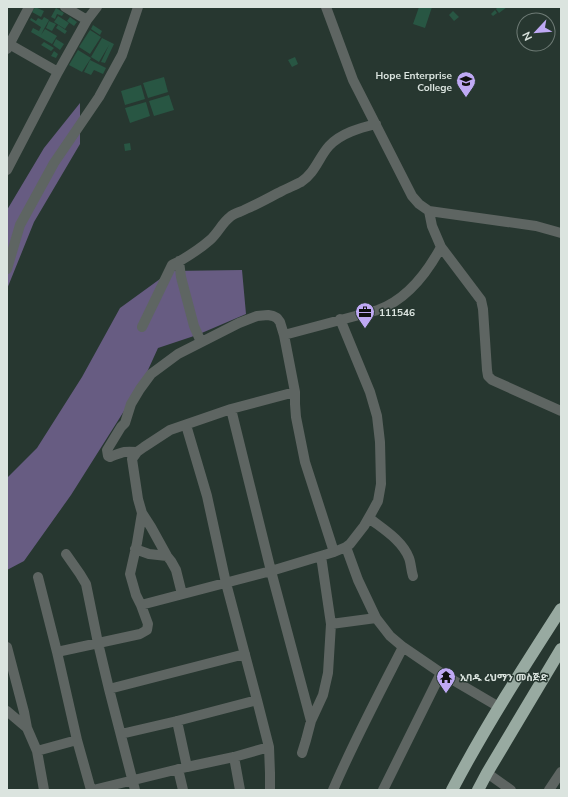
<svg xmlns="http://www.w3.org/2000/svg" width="568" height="797" font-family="Mulish,'Noto Sans Ethiopic',sans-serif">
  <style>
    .forest { fill: #675c82 }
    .building { fill: #285643 }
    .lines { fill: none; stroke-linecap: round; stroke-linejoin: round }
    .minor { stroke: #5e6562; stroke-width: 10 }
    .highway { stroke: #98aaa1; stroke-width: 12 }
    .labels { text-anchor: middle; stroke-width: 3; stroke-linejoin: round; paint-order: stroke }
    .poi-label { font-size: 10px; font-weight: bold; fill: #dbe4df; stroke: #273730; text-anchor: start }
  </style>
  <rect width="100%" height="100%" fill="#273730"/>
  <path class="forest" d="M80,103V144L34,222L7,289V210L44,148Z
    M242,270L246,314L197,335L158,348L143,381L71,495L24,561L7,570V478L37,448L82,377L120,308L171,271Z"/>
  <path class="building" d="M35,7L44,11L41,17L32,12Z
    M419,7H432L425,28L413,24Z
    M498,7H507L499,13L496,9Z
    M56,8L64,13L62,16L57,14L55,19L51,17Z
    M495,10L497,13L493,16L491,14Z
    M453,11L459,17L454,21L449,15Z
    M58,16L69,23L65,29L54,22Z
    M44,17L49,20L44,29L30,20L31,18L36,21L38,18L42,20Z
    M70,17L77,22L74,26L67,21Z
    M49,21L56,24L52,31L46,28Z
    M58,25L67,31L65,34L56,28Z
    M93,25L102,31L100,35L91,29Z
    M41,27L44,29L41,35L45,29L57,36L52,44L31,32L33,28L39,31Z
    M90,30L101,37L90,54L79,47Z
    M102,38L114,44L105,63L101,62L109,45L99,62L91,57Z
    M56,39L64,44L60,50L53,45Z
    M44,42L54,48L51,51L41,45Z
    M78,50L91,58L82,72L69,65Z
    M54,51L58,54L56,58L51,56Z
    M295,57L298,64L292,67L288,60Z
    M90,60L106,68L103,74L94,70L91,75L84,72Z
    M164,77L168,92L148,98L143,83Z
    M141,85L145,99L125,105L121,91Z
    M169,95L174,110L154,116L149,101Z
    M146,102L150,116L130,123L125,108Z
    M130,143L131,150L125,151L124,144Z"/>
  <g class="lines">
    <path class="minor" d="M65,7L87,20
      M326,7L353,80L412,196L419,204L429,211L536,226L561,233
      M7,41L9,44L58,72
      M7,49L29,7
      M7,170L58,72L87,20L97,7
      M429,211L432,226L441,247L481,300L483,309L487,370L488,376L492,380L561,411
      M179,261L181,277L194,326L201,342
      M7,269L20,225L54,163L99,97L122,55L138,7
      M142,327L172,265C175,263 177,263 180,261C190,255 201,248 210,240C218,233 222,223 230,217C234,213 241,212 246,209C258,204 270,197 282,191C288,188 295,185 301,182C315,173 319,157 329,146C341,133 360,128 376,124
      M284,335L378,310C408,299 427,273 441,247
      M231,409L271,571L306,702L311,721
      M186,425L207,496L226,583L257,700L269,747L270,773V790
      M137,452C123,451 123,452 110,457L108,456L107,450L121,427L125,423L131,404L140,389L151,374L178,354L239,323L257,316L268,315L273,316L277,318L280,322L284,335L295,392V404L296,417L305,462L334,552
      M142,513L151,527L167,556L171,561L176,570L182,594
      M369,518C383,529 402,540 409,558C411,563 411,570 413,576
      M346,547L358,580L376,618L390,636L403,647L441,673L499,707
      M135,549L149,554L167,556
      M66,554L80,574L86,584L98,643L109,689L135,790
      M38,577L57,652L77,740L91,790
      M141,605L271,571L334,552L346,547L350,544L364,526L372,512L378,501L381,484L380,442L377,416L370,392L340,319
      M331,624L376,618
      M7,647L24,712L27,728L37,751L44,790
      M57,652L140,634L147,630L148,624L141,605L136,595L130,574L137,543L142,513L138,499L132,459L137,452L144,447L170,430L231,409L295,392
      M109,689L245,654
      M7,711L27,728
      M177,721L187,767
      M121,734L177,721L257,700
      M37,751L77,740
      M302,753L306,740L311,721L323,695L328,673L331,624L321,556
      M234,757L240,790
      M178,769L183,790
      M487,773L511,790
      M93,790L187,767L234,757L269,747
      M333,790C354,741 379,694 403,647
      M383,790L441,673
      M549,790L561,772"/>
    <path class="highway" d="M452,790C485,727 523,668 561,609
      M478,790L487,773L561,649"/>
  </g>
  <defs>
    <g id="university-pin" transform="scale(1)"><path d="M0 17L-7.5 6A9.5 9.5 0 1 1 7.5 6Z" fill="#bfa9f4" stroke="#273730"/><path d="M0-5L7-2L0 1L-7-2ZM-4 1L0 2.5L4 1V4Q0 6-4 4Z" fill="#111"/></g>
    <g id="office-pin" transform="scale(1)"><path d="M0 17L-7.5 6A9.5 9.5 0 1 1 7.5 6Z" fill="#bfa9f4" stroke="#273730"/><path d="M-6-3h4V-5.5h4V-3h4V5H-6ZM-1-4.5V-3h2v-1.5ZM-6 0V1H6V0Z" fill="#111"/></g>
    <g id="temple-pin" transform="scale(1)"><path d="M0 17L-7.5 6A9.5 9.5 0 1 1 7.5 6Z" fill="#bfa9f4" stroke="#273730"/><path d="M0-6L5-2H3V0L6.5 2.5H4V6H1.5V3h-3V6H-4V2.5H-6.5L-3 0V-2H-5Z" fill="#111"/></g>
  </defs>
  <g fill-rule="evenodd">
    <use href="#university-pin" x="466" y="81"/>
    <use href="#office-pin" x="365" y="312"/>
    <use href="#temple-pin" x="446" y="677"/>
  </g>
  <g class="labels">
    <g class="poi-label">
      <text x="452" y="79" text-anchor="end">Hope Enterprise<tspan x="452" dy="12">College</tspan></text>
      <text x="379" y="316">111546</text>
      <text x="460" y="681">ኢባዱ ረህማን መስጅድ</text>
    </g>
  </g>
  <rect width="568" height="797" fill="none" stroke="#dbe4df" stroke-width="16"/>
  <g transform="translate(536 32) rotate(244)"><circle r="19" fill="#273730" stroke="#6f7c76"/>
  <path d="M0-3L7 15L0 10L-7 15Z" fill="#bfa9f4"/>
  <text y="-6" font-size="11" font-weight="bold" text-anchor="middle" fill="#dbe4df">N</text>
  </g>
</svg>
